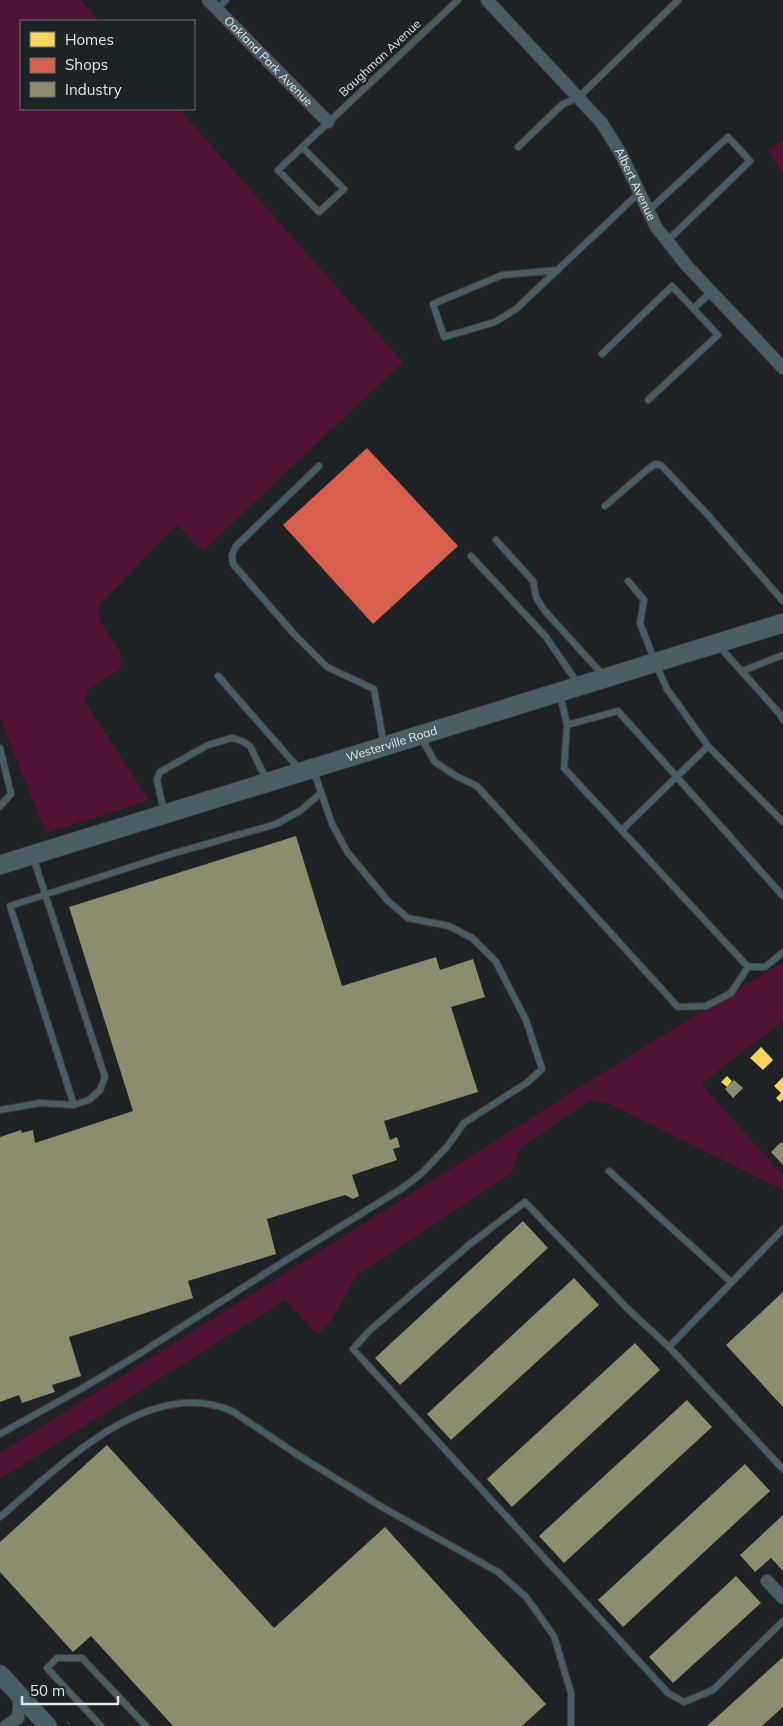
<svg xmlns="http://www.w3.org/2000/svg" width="783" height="1726" font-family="Mulish,sans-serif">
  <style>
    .green { fill: #501235 }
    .homes { fill: #f6d55c }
    .shops { fill: #d6604d }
    .industry { fill: #8c8c6e }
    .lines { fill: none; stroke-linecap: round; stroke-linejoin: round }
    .lane-casing { stroke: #3b3d3f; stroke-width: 8 }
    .street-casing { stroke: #3b3d3f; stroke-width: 14 }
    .secondary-casing { stroke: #3b3d3f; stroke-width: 19 }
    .primary-casing { stroke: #3b3d3f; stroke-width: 20 }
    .path { stroke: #556368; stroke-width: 2.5; stroke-dasharray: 1 4; stroke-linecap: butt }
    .lane { stroke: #495d65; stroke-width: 6 }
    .street { stroke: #495d65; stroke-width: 12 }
    .secondary { stroke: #475e67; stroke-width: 18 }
    .primary { stroke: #4a5e66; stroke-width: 19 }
    .labels { text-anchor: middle; stroke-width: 5; stroke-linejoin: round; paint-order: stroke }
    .street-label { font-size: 12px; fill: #e1e6e9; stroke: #1c2327 }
  </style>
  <rect width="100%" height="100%" fill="#1f2224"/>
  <path class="green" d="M0,0H81L100,21H21V109H179L403,362L204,550L198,548L177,524L98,607L101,623L120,652L121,669L88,689L85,702L149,800L46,833L0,719Z
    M783,139V174L768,152Z
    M783,962V1021L701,1084L783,1175V1190L609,1104L590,1100L521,1148L512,1173L356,1276L333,1318L318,1335L285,1300L0,1479V1453L628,1057Z"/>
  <path class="homes" d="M761,1047L773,1060L763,1070L750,1058Z
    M727,1076L732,1081L727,1087L721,1082Z
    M783,1077V1099L780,1102L776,1098L781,1093L774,1086Z"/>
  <path class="shops" d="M367,448L458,546L373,624L283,525Z"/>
  <path class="industry" d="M296,836L342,986L436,957L440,970L473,959L485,997L451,1007L478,1092L384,1121L390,1140L397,1137L400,1147L393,1149L397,1160L352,1175L359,1196L353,1199L345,1195L267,1219L276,1254L188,1281L193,1298L69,1337L81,1376L52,1385L55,1392L22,1403L19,1395L0,1402V1137L21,1130L22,1133L33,1130L35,1143L133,1111L69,907Z
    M734,1080L743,1088L733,1098L725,1089Z
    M781,1142L783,1144V1165L771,1152Z
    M523,1221L548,1248L400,1385L375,1358Z
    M574,1278L599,1305L451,1440L427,1414Z
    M783,1292V1407L726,1345Z
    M635,1343L660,1370L512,1507L487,1479Z
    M687,1400L712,1427L564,1563L539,1536Z
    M107,1445L274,1628L385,1527L546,1704L522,1726H173L91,1636L73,1652L0,1572V1542Z
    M745,1464L770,1491L623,1627L598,1600Z
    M783,1515V1571L771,1558L755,1572L740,1555Z
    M736,1576L761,1603L673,1683L649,1657Z
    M783,1657V1707L762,1726H707Z"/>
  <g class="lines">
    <g class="lane-casing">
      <path id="lane" d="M217,9L226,0
        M302,147L344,189L319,212L278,170L458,0
        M518,147L563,104L579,97L678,0
        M648,211L728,137L750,161L667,241
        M558,270L502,275L433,304L444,337L495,322L516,309L639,193
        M694,308L711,292
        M602,354L672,286L718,335L648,400
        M319,466L236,546L232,555L233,564L294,634L327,667L374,689L384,745
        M605,506L648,469L655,464L661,465L707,514L783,601
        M496,540L533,581L536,597L544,610L603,675
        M471,556L546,637L579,685
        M718,645L779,713L783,720
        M742,671L783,655
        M218,676L301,771
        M567,725L618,711L783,896
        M420,736L435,762L456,776L477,786L678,1007L706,1006L731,993L748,967L564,768L567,725L560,694
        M708,746L783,822
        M0,748L11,794L0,806
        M164,812L157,780L160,772L208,745L232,738L242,741L250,746L267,781
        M622,830L708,746L667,689L655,662L640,623L644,600L628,581
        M748,967H765L783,952
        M74,1105L10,906L168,855L276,824L300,811L321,793
        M0,1110L40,1103L74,1105L89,1100L100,1090L105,1077L33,857
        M609,1171L731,1282
        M669,1347L783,1229
        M0,1434L81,1389L136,1356L283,1262L401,1189L421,1174L446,1148L464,1123L528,1082L542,1069L526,1020L496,962L472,938L449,926L408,918L388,901L348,853L332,824L313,769
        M783,1469L669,1347L629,1310L525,1202L469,1245L369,1331L353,1349L668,1693L684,1702L713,1690L783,1621
        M0,1517C58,1468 148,1374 232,1411L298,1455L382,1507L498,1572L526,1597L554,1636L571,1693V1726
        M101,1726L47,1668L57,1658H82L146,1726"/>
    </g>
    <g class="street-casing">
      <g id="street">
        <path id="s1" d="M208,0L328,122"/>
        <path id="s2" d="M487,0L601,122L621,154L656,227L688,267L783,368"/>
        <path d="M767,1581L783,1598"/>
        <path d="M6,1726L18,1718L20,1695"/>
      </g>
    </g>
    <g class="secondary-casing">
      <path id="secondary" d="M0,1674L48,1726"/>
    </g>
    <g class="primary-casing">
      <g id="primary">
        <path id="s3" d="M0,865L783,623"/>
      </g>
    </g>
    <path class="path" d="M68,1723L69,1722"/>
    <use href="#lane" class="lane"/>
    <use href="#street" class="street"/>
    <use href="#secondary" class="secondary"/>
    <use href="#primary" class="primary"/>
  </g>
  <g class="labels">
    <g class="street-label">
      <text transform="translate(380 58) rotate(-43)" y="4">Baughman Avenue</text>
      <text dy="4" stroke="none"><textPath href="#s1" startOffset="86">Oakland Park Avenue</textPath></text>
      <text dy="4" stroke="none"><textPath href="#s2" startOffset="238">Albert Avenue</textPath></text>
      <text dy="4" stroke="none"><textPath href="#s3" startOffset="410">Westerville Road</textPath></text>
    </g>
  </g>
  <rect x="20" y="20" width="175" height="90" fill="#1c2327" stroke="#6b7175"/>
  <rect x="30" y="32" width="25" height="15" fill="#f6d55c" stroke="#6b7175"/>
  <text x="65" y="45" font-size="15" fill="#e1e6e9">Homes</text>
  <rect x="30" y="58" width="25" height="15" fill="#d6604d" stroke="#6b7175"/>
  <text x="65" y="70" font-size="15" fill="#e1e6e9">Shops</text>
  <rect x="30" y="82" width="25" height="15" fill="#8c8c6e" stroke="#6b7175"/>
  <text x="65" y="95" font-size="15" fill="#e1e6e9">Industry</text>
  <path d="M22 1696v8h96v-8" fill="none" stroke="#e1e6e9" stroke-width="2.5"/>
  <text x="30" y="1696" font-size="15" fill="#e1e6e9" stroke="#1c2327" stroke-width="4" paint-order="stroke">50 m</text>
</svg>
